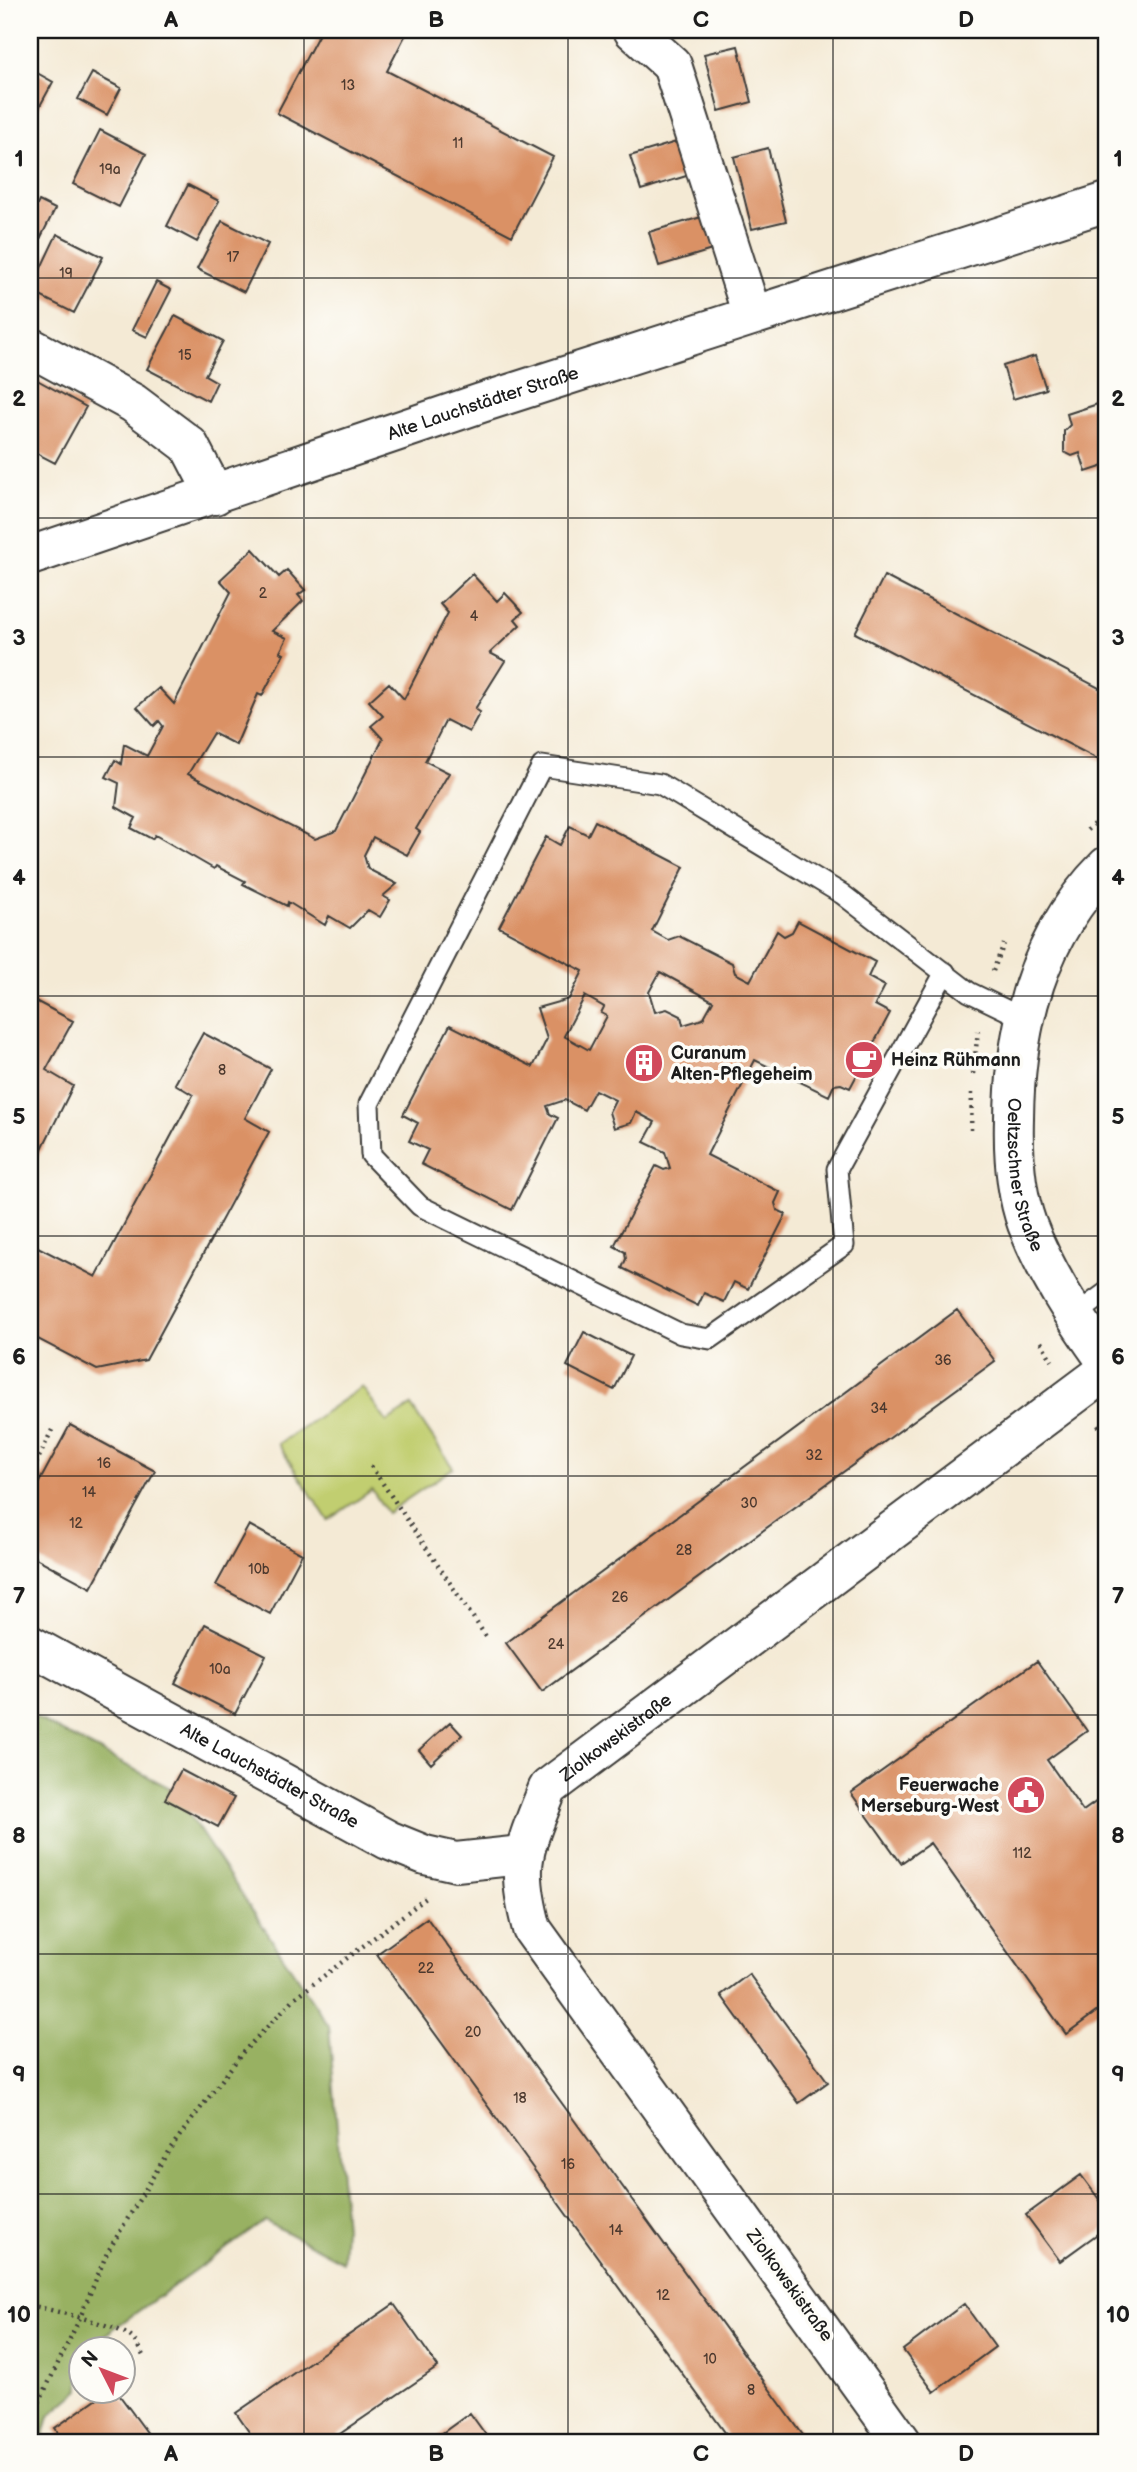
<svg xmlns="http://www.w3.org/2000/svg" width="1137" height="2472" font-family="'Balsamiq Sans',sans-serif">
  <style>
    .green { fill: #c1ce6f; stroke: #6e7546; stroke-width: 2 }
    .forest { fill: #98b162; stroke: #5a663f; stroke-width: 2 }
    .building { fill: #da9165; fill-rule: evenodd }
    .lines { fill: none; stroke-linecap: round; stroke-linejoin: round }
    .lane-casing { stroke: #3c3b38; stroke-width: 23 }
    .street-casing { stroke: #3c3b38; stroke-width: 42 }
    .path { stroke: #3c3b38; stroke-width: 4.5; stroke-dasharray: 2 5; stroke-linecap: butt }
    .lane { stroke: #fff; stroke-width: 19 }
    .street { stroke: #fff; stroke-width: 38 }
    .grid { fill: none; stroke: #1c1c1c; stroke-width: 2; stroke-opacity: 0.55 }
    .labels { text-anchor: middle; stroke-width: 7; stroke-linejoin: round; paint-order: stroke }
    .number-label { font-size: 14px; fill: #4c392e }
    .street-label { font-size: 18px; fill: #1c1c1c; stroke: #fdfcf7 }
    .poi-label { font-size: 18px; font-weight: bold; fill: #1c1c1c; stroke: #fdfcf7; text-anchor: start }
    .neatline { fill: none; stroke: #1c1c1c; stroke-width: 2.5 }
    .grid-label { font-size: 23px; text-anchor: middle; font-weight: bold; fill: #1c1c1c }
  </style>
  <rect width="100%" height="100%" fill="#fdfcf7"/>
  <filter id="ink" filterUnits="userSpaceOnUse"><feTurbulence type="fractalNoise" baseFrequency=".0143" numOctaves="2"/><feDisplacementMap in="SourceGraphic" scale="14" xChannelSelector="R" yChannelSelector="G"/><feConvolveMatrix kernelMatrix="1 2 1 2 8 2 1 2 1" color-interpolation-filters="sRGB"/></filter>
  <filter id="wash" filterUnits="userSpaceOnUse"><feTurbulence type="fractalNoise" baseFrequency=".00686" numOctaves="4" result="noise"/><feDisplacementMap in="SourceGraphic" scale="28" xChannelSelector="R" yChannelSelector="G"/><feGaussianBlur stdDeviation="1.57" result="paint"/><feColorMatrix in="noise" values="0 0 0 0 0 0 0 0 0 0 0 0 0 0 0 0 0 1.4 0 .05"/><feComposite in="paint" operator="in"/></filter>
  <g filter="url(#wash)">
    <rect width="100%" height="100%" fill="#f4ead5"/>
    <path class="green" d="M362,1387L387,1422L411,1406L453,1468L387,1513L372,1490L328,1520L278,1444Z"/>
    <path class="forest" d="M30,1715L172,1789L329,2026L345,2229L343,2262L265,2221L102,2337L98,2349L80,2350V2390L49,2416L42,2442H30Z"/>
    <g id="blocks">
      <path class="building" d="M321,30H408L387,71L553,157L512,236L277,113Z
        M738,46L752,102L719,111L704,54Z
        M30,69L53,82L30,124Z
        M92,73L121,88L107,115L78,99Z
        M100,130L146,154L119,207L73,184Z
        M686,139L696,173L641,190L630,156Z
        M768,148L786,221L752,229L734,157Z
        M188,185L219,201L197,242L167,226Z
        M39,201L55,209L30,259V220Z
        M705,216L715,249L659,266L649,232Z
        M222,221L268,244L244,292L197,269Z
        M57,234L103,257L74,313L30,291Z
        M156,282L171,290L147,337L132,330Z
        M175,316L223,341L205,375L217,382L208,401L147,369Z
        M1035,356L1046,389L1013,399L1003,366Z
        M30,376L86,407L55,463L30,450Z
        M1107,401V465L1086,472L1080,453L1072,456L1064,452V431L1070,425L1067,414Z
        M253,549L279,577L287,570L305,590L298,595L303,601L272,631L287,638L280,652L284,654L262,696L258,694L236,745L213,733L188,774L315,839L336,831L383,739L371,726L383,716L369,701L389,683L404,699L448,613L440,604L472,574L497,601L505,593L523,612L515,619L520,625L490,653L505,661L475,709L480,712L469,732L446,720L425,761L449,773L416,829L420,832L407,855L373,837L364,855L368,869L397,884L383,896L390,900L380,917L368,910L350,928L329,916L325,925L288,902L287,906L243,884L245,881L216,866L214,869L155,835L152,839L131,828L136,818L116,807L119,783L106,777L115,760L121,764L124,744L147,756L163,726L159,721L154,726L137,707L159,688L174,704L231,592L220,580Z
        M884,576L1107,692V764L855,633Z
        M595,821L684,867L652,931L668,940L679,936L732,963L735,973L750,981L777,931L784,936L792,932L798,921L875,962L868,977L885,986L875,1005L890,1013L850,1088L841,1084L834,1085L829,1096L755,1060L707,1155L780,1192L775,1203L777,1210L786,1214L748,1289L734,1282L724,1302L704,1293L698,1306L622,1268L626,1259L625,1252L614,1246L656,1166L664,1170L670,1168L665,1152L644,1142L655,1122L636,1112L631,1123L614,1128L609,1112L615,1100L595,1090L584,1110L565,1100L547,1106L550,1114L558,1118L512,1210L421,1164L428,1150L409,1141L418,1123L403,1115L450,1025L533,1067L547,1039L537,1008L569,999L583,971L499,927L546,837L560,845L570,826L588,835ZM660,972L713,1001L703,1019L683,1025L681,1016L667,1009L655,1012L649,992ZM585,996L604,1007L601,1013L607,1016L589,1050L564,1036Z
        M30,998L73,1021L46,1070L73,1086L30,1173Z
        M203,1033L271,1069L245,1118L269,1132L146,1360L97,1370L30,1335V1243L96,1277L193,1095L175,1084Z
        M957,1310L995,1361L542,1692L506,1643Z
        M584,1332L631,1356L614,1390L567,1366Z
        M70,1425L155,1471L91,1588L30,1555V1499Z
        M249,1525L302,1554L270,1614L216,1585Z
        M205,1624L266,1655L235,1714L175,1683Z
        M1037,1661L1087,1731L1047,1760L1083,1811L1107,1794V2004L1066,2034L930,1843L901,1863L851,1793Z
        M450,1722L462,1735L431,1764L419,1750Z
        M181,1770L234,1798L218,1827L165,1799Z
        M427,1918L569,2113L808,2442H732L519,2149L377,1954Z
        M749,1974L828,2082L799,2103L721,1995Z
        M1081,2175L1107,2210V2227L1060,2261L1026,2215Z
        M394,2304L438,2367L328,2442H256L236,2413Z
        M964,2304L995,2347L934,2392L903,2350Z
        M106,2392H117L154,2442H65L55,2428Z
        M470,2413L491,2442H430Z"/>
    </g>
  </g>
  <g filter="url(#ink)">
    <use href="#blocks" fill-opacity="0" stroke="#3c3b38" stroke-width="2"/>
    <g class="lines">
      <g class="lane-casing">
        <path id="lane" d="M945,972L837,1169L844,1245L710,1339L681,1334L420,1206L371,1155L369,1104L542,766L660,784L842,894L969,992L1023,1018
          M1074,1316L1107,1292"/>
      </g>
      <g class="street-casing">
        <g id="street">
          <path d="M633,30L672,65L752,315"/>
          <path d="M30,347L133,403L189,445L215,495"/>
          <path id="s1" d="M30,556L481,403L1107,202"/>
          <path id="s2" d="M1107,866C1038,935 1015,1024 1014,1118C1013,1153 1015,1191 1027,1224C1046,1274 1076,1319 1107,1362"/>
          <path id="s3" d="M30,1645L388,1840L425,1855L456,1862L522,1855"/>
          <path id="s4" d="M902,2442L532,1929C514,1862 524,1850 548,1788L1107,1370"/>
        </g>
      </g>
      <path class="path" d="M1087,830L1107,812
        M993,971L1004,944
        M973,1074L978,1031
        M971,1130L972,1093
        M1041,1342L1052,1361
        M1098,1425L1107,1438
        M371,1466L487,1638
        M30,1476L52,1430
        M30,2305C53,2311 117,2324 132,2338C137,2343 140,2351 144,2357
        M30,2421L79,2320L107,2253L169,2150L243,2052L295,1998L426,1898"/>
      <use href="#lane" class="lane"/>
      <use href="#street" class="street"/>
    </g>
  </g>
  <path class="grid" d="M304,30V2442M568,30V2442M833,30V2442M30,278H1107M30,518H1107M30,757H1107M30,996H1107M30,1236H1107M30,1476H1107M30,1715H1107M30,1954H1107M30,2194H1107"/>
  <defs>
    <g id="cafe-disc" transform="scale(2.0125)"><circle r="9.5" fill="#d1495b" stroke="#fdfcf7"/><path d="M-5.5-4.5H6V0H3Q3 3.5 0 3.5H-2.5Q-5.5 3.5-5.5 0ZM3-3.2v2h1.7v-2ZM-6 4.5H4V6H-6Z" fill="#fff"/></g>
    <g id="building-disc" transform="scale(2.0125)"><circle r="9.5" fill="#d1495b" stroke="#fdfcf7"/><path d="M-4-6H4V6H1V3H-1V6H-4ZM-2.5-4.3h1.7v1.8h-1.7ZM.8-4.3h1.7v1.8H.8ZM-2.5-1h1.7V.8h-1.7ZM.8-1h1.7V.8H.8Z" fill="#fff"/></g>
    <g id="civic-disc" transform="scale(2.0125)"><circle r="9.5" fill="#d1495b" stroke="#fdfcf7"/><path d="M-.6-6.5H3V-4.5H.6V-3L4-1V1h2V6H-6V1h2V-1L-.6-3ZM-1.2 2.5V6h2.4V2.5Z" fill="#fff"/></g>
  </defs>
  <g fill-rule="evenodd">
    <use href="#cafe-disc" x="864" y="1060"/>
    <use href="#building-disc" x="644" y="1063"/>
    <use href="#civic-disc" x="1026" y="1795"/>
  </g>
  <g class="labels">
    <g class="number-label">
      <text x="348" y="90">13</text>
      <text x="458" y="148">11</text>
      <text x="110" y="174">19a</text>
      <text x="233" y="262">17</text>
      <text x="66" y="278">19</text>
      <text x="185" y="360">15</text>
      <text x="263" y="598">2</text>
      <text x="474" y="621">4</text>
      <text x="222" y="1075">8</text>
      <text x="943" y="1365">36</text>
      <text x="879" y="1413">34</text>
      <text x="814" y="1460">32</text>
      <text x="104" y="1468">16</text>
      <text x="89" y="1497">14</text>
      <text x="749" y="1508">30</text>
      <text x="76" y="1528">12</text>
      <text x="684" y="1555">28</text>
      <text x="259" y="1574">10b</text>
      <text x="620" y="1602">26</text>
      <text x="556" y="1649">24</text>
      <text x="220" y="1674">10a</text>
      <text x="1022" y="1858">112</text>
      <text x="426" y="1973">22</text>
      <text x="473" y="2037">20</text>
      <text x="520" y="2103">18</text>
      <text x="568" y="2169">16</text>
      <text x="616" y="2235">14</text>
      <text x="663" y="2300">12</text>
      <text x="710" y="2364">10</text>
      <text x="751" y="2395">8</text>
    </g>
    <g class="street-label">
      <text dy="6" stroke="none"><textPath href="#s1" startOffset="478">Alte Lauchstädter Straße</textPath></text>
      <text dy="6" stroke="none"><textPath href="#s2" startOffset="334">Oeltzschner Straße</textPath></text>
      <text dy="6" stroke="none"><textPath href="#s4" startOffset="863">Ziolkowskistraße</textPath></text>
      <text dy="6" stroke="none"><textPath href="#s3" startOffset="273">Alte Lauchstädter Straße</textPath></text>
      <text transform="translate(790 2285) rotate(54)" y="6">Ziolkowskistraße</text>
    </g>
    <g class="poi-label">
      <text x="671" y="1059">Curanum<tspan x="671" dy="21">Alten-Pflegeheim</tspan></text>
      <text x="891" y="1066">Heinz Rühmann</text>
      <text x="999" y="1791" text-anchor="end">Feuerwache<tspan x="999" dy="21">Merseburg-West</tspan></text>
    </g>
  </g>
  <rect width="1137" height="2472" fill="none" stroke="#fdfcf7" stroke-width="77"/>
  <g transform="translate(102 2370) rotate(312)"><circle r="33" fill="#fdfcf7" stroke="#a3a29f" stroke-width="2"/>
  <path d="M0-5L12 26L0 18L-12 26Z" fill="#d1495b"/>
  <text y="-10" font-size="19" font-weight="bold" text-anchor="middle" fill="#1c1c1c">N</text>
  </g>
  <rect x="38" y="38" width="1060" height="2396" class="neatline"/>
  <g class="grid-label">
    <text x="171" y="27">A</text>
    <text x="436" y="27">B</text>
    <text x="701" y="27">C</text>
    <text x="966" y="27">D</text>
    <text x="19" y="166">1</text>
    <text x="1118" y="166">1</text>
    <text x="19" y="406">2</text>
    <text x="1118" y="406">2</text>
    <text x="19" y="645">3</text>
    <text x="1118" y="645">3</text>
    <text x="19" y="885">4</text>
    <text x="1118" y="885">4</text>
    <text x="19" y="1124">5</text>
    <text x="1118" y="1124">5</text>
    <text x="19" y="1364">6</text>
    <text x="1118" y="1364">6</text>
    <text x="19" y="1603">7</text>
    <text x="1118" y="1603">7</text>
    <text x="19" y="1843">8</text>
    <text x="1118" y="1843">8</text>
    <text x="19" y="2082">9</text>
    <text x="1118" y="2082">9</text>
    <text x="19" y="2322">10</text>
    <text x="1118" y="2322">10</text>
    <text x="171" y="2461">A</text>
    <text x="436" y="2461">B</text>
    <text x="701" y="2461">C</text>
    <text x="966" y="2461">D</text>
  </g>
</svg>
